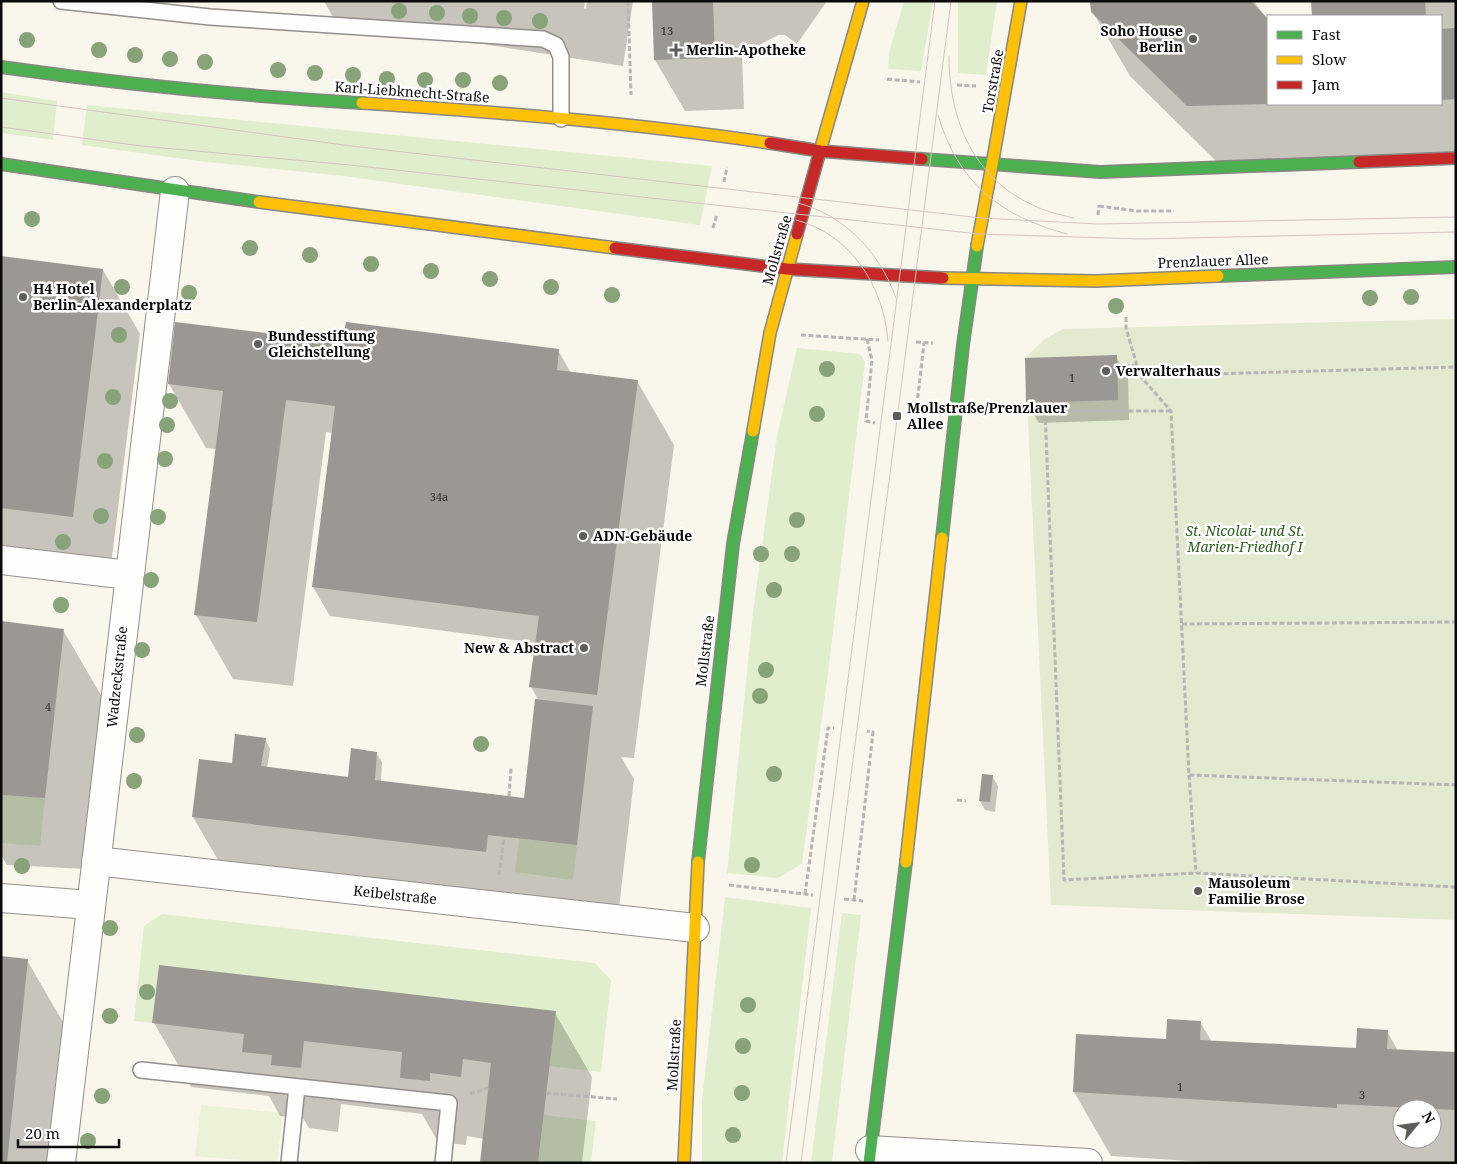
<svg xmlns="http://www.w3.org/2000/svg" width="1457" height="1164" font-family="'Noto Serif',serif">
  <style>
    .green { fill: #e1eecd }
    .cemetery { fill: #e4e9d1 }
    .pitch { fill: #ebf2d7 }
    .shadow { fill: #0003; fill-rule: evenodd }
    .building { fill: #9b9893 }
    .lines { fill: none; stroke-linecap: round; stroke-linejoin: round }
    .lane-casing { stroke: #92908c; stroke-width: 18 }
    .street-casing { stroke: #92908c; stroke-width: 30 }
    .fast-casing { stroke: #888782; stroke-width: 14 }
    .slow-casing { stroke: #888782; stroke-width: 14 }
    .jam-casing { stroke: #888782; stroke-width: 14 }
    .path { stroke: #b7b6b5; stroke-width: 3; stroke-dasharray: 5 2.5; stroke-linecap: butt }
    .lane { stroke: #fefefc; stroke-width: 15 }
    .street { stroke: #fefefc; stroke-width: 28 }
    .fast { stroke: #4caf50; stroke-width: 11 }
    .slow { stroke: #ffc107; stroke-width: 11 }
    .jam { stroke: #c62828; stroke-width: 11 }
    .tram { stroke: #d5c4c3; stroke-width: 1 }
    .tree { fill: #88a27a }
    .poi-dot { fill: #5e5d59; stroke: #fff; stroke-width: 2 }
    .labels { text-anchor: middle; stroke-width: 5; stroke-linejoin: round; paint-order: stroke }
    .number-label { font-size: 11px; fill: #2e2e2c }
    .poi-label { font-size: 14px; font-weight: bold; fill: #0a0a0a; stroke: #fff; text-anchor: start }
    .street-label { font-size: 14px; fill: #0a0a0a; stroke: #fff }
    .park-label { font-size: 14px; font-style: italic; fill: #2b5e1d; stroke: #fff }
  </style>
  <rect width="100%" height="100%" fill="#f9f6ec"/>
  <path class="green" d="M904,1H933L921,71L888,69L889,53Z
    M958,1H997L986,75L958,73Z
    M1,92L57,101L53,140L1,133Z
    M87,105L712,166L700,225L343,176L198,161L82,145Z
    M797,348L860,354L865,362L828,674L802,864L778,878L727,873L753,612L777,436Z
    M1,795L45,798L40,846L1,843Z
    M519,839L577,845L573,880L515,872Z
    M725,897L811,908L782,1163H702V1100Z
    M842,913L861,915L832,1163H811Z
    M162,914L595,963L611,980L601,1072L549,1066L159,965L152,1023L134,1021L144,926Z
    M544,1115L596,1121L591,1163H538Z"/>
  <path class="cemetery" d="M1456,319V920L1051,905L1025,358L1045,339L1063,329Z"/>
  <path class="pitch" d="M201,1105L283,1113L277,1163L195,1156Z"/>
  <path class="shadow" d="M324,1H585L584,8L586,9L587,1H633L623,66L335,21Z
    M653,1H827L797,44L785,35H778L742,54L744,109L685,111L655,60Z
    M1091,1H1254L1268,21V104H1441V16H1314L1313,2L1456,1V164L1225,170L1130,76L1092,11Z
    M1,257L103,270L140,334L109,580L1,567Z
    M343,344L558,350L571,373L637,381L674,445L634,758L621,757L634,779L618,917L529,906L526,924L235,889L193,817L235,765L265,739L270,749L267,769L349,778L376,753L382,762L381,782L525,799L539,701L531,687L537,643L330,616L313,587L333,433L326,432L293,686L233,679L196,615L216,449L206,448L169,384Z
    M1116,357L1128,377L1129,420L1039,423L1027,403Z
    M1,622L63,630L105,702L86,869L7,865L1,855Z
    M992,776L998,786L995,812L985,810L980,801Z
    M27,960L64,1024L50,1163H1Z
    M160,967L555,1013L592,1077L582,1163H481L484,1139L467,1136L466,1145L438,1142L422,1114L341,1104L338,1132L309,1128L303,1118L280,1116L269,1096L191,1087L154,1023Z
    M1200,1022L1212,1042L1358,1049L1387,1031L1398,1051L1456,1054V1163H1222L1111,1156L1074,1092ZM1402,1109H1432V1139H1402Z"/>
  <path class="building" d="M652,1H713L715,58L654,60Z
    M1090,1H1251L1268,19V104L1187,106L1091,12Z
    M1311,1H1425L1426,16H1312Z
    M1453,28H1456V99L1441,100V29Z
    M1,256L103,269L73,517L1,508Z
    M175,322L342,342L346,322L559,349L557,370L638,380L597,695L529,687L539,616L312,587L335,406L286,400L257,622L194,615L223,391L168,384Z
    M1117,355L1118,400L1026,403L1025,358Z
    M1,621L64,629L45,798L1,795Z
    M535,699L593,706L577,845L488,835L486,852L192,817L199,759L232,763L235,734L266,738L261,766L348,777L351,748L377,752L375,780L524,798Z
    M982,774L993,775L990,802L979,801Z
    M1,956L28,959L7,1163H1Z
    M159,965L556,1011L538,1163H480L491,1063L463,1059L461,1077L430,1073V1081L400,1078L402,1052L304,1041L301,1068L271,1065L272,1055L242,1052L244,1034L152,1023Z
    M1167,1019L1201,1021L1200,1040L1356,1048L1357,1028L1388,1030L1387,1049L1456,1052V1110L1337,1104V1108L1073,1092L1076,1034L1166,1039Z"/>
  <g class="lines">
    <g class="lane-casing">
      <path id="lane" d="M61,1L210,17L543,39L556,45L561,57V119
        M141,1070L449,1103L443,1163
        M289,1163L297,1087"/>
    </g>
    <g class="street-casing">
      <path id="street" d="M1,560L129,575
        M96,861L695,928
        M1,898L90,905
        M870,1150L1088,1163
        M61,1163L175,191"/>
    </g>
    <g class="fast-casing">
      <path id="fast" d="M1,67C121,84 241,96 362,103
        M922,159L1100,172L1359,162
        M1,164L259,202
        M1218,276L1456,267
        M942,538L963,345L977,246
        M698,862L733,544L753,431
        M869,1163L906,862"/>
    </g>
    <g class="slow-casing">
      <path id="slow" d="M362,103C498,112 635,123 770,143
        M820,151L863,1
        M992,165L1021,1
        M259,202L615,248
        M977,246L992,165
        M943,278L1096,281L1218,276
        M753,431L770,333L797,234
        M906,862L942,538
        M684,1163L698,862"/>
    </g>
    <g class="jam-casing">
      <path id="jam" d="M770,143L820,151L922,159
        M1359,162L1456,158
        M797,234L820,151
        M615,248L787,269L943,278"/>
    </g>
    <path class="path" d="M628,1L631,95
      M887,79L920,82
      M957,85L976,86
      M724,182L727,167
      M1099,206L1137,211H1174
      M1098,215L1099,205
      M713,228L717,214
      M1126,317V328L1140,376L1171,411L1189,775L1456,785
      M801,335L879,340
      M867,339L872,360L866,421L875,423
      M916,342L933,343
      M1117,366L1137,365
      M1141,376L1456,367
      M908,403L917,404L924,343
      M1171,411H1045L1064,880L1196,873L1456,887
      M1182,624L1456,622
      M1189,775L1196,873
      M509,796L511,768
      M957,800L966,801
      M499,875L504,837
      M729,885L813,895
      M805,894L828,728H834
      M844,899L863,901
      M854,900L873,732L867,731
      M546,1093L617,1099
      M470,1094L488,1088"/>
    <use href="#lane" class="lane"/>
    <use href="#street" class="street"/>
    <use href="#fast" class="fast"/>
    <use href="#slow" class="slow"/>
    <use href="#jam" class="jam"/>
    <path class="tram" d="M949,56C949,139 989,202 1074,218
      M1,98L351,146L981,218L1098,224L1456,217
      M938,115C958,183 1000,216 1067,234
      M1,127L141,146L350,165L979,234L1141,239L1456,232
      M798,203C845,215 880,253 896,298
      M796,220C851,234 884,287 888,341
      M786,1163L935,1
      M801,1163L951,1"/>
  </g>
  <g class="tree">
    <circle cx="399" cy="11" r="8"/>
    <circle cx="437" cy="13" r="8"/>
    <circle cx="470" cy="16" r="8"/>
    <circle cx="504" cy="18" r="8"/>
    <circle cx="540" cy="21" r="8"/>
    <circle cx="27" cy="40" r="8"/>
    <circle cx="99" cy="50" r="8"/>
    <circle cx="135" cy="55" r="8"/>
    <circle cx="170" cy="59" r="8"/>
    <circle cx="205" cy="62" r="8"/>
    <circle cx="278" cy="70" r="8"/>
    <circle cx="315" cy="73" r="8"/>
    <circle cx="353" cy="75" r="8"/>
    <circle cx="387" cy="79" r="8"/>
    <circle cx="425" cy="80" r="8"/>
    <circle cx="463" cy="80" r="8"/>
    <circle cx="500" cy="83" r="8"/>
    <circle cx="32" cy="219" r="8"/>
    <circle cx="250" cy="248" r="8"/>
    <circle cx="310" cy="255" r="8"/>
    <circle cx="371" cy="264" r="8"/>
    <circle cx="431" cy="271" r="8"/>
    <circle cx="490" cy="279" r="8"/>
    <circle cx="122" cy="287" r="8"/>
    <circle cx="551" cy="287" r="8"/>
    <circle cx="189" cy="293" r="8"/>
    <circle cx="612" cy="295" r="8"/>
    <circle cx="1411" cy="297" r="8"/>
    <circle cx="1370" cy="298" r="8"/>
    <circle cx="1116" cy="306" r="8"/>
    <circle cx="119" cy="335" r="8"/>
    <circle cx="827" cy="369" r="8"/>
    <circle cx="113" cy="397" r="8"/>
    <circle cx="170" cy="401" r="8"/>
    <circle cx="817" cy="414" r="8"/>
    <circle cx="167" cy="425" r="8"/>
    <circle cx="165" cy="459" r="8"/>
    <circle cx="105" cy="461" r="8"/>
    <circle cx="101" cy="516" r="8"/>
    <circle cx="158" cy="517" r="8"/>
    <circle cx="797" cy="520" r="8"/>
    <circle cx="63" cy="542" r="8"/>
    <circle cx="761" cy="554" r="8"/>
    <circle cx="792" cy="554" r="8"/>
    <circle cx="151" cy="580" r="8"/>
    <circle cx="774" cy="590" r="8"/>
    <circle cx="61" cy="605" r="8"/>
    <circle cx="142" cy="650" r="8"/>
    <circle cx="766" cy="670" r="8"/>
    <circle cx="760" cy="696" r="8"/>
    <circle cx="137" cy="735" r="8"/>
    <circle cx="481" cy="744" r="8"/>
    <circle cx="774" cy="774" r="8"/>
    <circle cx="134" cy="781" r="8"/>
    <circle cx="752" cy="865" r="8"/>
    <circle cx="22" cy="866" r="8"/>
    <circle cx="110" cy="928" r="8"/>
    <circle cx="147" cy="992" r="8"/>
    <circle cx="748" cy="1005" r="8"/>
    <circle cx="110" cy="1016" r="8"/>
    <circle cx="743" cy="1046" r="8"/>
    <circle cx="742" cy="1093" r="8"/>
    <circle cx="102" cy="1096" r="8"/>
    <circle cx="733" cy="1135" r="8"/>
    <circle cx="88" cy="1141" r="8"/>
  </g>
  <g class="poi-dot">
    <circle cx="1193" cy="39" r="5"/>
    <path d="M673.5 42.5h5v5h5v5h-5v5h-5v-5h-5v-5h5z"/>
    <circle cx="23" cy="297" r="5"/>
    <circle cx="258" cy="344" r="5"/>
    <circle cx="1106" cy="371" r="5"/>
    <rect x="892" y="411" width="10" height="10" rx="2.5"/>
    <circle cx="583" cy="536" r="5"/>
    <circle cx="584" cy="648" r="5"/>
    <circle cx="1198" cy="891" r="5"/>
  </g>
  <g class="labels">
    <g class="number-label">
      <text x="667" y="35">13</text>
      <text x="1072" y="382">1</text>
      <text x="439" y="501">34a</text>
      <text x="48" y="711">4</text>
      <text x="1180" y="1091">1</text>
      <text x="1362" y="1099">3</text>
    </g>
    <g class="poi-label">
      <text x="1183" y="36" text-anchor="end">Soho House<tspan x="1183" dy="16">Berlin</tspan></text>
      <text x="686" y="55">Merlin-Apotheke</text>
      <text x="33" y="294">H4 Hotel<tspan x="33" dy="16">Berlin-Alexanderplatz</tspan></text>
      <text x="268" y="341">Bundesstiftung<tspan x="268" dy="16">Gleichstellung</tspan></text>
      <text x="1116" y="376">Verwalterhaus</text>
      <text x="907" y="413">Mollstraße/Prenzlauer<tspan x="907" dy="16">Allee</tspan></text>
      <text x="593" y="541">ADN-Gebäude</text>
      <text x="574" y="653" text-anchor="end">New &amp; Abstract</text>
      <text x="1208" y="888">Mausoleum<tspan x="1208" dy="16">Familie Brose</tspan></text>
    </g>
    <g class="street-label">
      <text transform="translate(993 81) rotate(-80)" y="5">Torstraße</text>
      <text transform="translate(412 92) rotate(4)" y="5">Karl-Liebknecht-Straße</text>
      <text transform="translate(777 250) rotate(-74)" y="5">Mollstraße</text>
      <text transform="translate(1213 261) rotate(-2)" y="5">Prenzlauer Allee</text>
      <text transform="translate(705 651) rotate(-83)" y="5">Mollstraße</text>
      <text transform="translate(117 677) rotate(-84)" y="5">Wadzeckstraße</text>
      <text transform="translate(395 895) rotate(6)" y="5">Keibelstraße</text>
      <text transform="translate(674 1055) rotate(-87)" y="5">Mollstraße</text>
    </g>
    <g class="park-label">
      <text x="1245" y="536">St. Nicolai- und St.<tspan x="1245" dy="16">Marien-Friedhof I</tspan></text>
    </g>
  </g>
  <rect width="1457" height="1164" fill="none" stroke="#0a0a0a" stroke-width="5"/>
  <rect x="1267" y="15" width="175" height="90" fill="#ffffff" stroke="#9d9d9d"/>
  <rect x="1277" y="31" width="25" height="8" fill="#4caf50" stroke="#9d9d9d"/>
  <text x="1312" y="40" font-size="15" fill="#0a0a0a">Fast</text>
  <rect x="1277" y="56" width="25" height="8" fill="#ffc107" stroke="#9d9d9d"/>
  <text x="1312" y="65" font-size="15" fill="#0a0a0a">Slow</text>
  <rect x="1277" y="81" width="25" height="8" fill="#c62828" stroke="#9d9d9d"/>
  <text x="1312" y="90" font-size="15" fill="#0a0a0a">Jam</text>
  <g transform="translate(1417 1124) rotate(61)"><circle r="24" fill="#ffffff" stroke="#9d9d9d"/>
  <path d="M0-4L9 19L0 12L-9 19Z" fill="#5e5d59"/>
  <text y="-8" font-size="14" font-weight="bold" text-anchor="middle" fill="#0a0a0a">N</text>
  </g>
  <path d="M18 1139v8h101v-8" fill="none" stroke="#0a0a0a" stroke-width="2.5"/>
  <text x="25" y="1139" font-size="15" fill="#0a0a0a" stroke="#ffffff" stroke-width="4" paint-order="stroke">20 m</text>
</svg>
